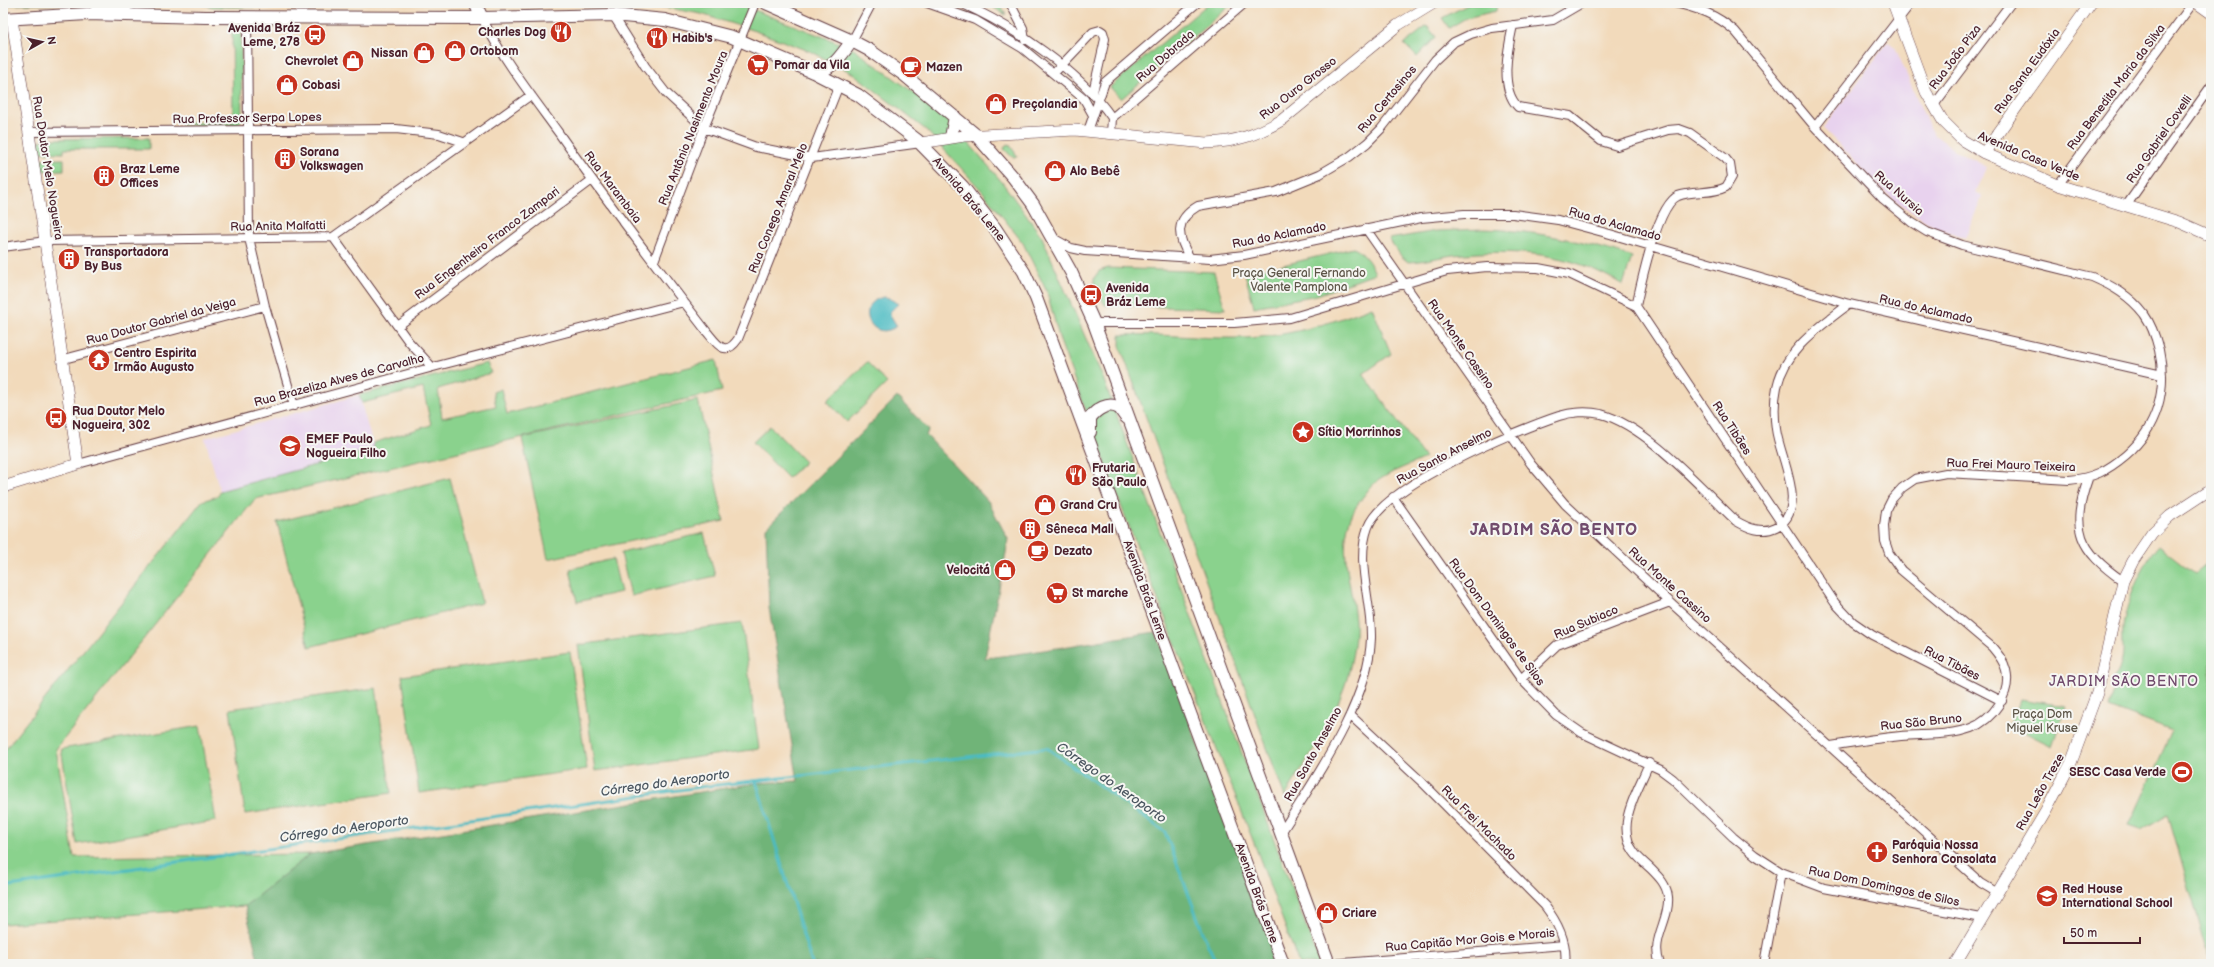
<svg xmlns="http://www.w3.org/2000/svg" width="2214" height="967" font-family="'Balsamiq Sans',sans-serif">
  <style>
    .built { fill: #e8d2ee }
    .green { fill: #8ad28d; stroke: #6a785c }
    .forest { fill: #6fb478; stroke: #5c6a52 }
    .water { fill: #4cbbc2; stroke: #4b6d76 }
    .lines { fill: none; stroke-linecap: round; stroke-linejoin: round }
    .stream { stroke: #4cbbc2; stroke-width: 3 }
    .street-casing { stroke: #633b41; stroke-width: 10 }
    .secondary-casing { stroke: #633b41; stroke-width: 12 }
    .primary-casing { stroke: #633b41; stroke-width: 14 }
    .street { stroke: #fff; stroke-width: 8 }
    .secondary { stroke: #fff; stroke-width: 11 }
    .primary { stroke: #fff; stroke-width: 12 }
    .labels { text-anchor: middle; stroke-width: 4; stroke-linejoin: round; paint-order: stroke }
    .poi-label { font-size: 12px; font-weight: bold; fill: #4a1f2b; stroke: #f6f6f2; text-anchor: start }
    .street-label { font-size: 12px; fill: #4a1f2b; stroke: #f6f6f2 }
    .park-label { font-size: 12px; fill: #5d5548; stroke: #f6f6f2 }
    .water-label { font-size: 13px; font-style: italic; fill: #4b5660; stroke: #f6f6f2 }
    .quarter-label { font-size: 14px; letter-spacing: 1px; fill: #714b6d; stroke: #f6f6f2 }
    .district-label { font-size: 16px; font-weight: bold; letter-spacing: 1px; fill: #714b6d; stroke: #f6f6f2 }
  </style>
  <rect width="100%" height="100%" fill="#f6f6f2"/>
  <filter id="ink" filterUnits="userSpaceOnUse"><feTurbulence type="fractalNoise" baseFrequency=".025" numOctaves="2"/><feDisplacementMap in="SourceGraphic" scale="8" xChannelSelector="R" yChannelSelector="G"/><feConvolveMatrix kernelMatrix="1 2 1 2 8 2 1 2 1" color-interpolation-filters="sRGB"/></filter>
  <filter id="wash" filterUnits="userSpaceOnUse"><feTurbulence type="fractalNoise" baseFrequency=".012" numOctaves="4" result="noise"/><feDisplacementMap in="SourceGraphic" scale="16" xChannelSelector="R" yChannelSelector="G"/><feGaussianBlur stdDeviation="0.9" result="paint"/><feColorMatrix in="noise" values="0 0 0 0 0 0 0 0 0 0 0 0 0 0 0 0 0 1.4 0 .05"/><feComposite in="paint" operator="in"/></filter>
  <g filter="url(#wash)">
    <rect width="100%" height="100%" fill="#f2dabb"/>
    <path class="built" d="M1888,42L1895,47L1929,127L1936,136L1958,152L1987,167L1975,191L1982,197L1965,238L1933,226L1904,207L1887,194L1823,128Z
      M359,395L374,449L220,491L205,438Z"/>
    <path class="green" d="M3,3H92L3,5Z
      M197,3H275L274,7H213Z
      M640,3H736L852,48L945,115L1002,182L1042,237L1103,378L1320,964H1299L1254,843L1123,511L1060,341L1047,292L1023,243L983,192L926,130L854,74L812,52L755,31L701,14Z
      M996,3H1000L1006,15L994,8Z
      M1209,3H1233L1121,99L1110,87Z
      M1471,3H1497L1496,11L1466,18L1449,28L1442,18Z
      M1427,26L1436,37L1417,57L1404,44Z
      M232,31H241L242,120L237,125H181V122H233Z
      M149,138V149H64V153L36,152L39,141L51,139Z
      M1009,144L1018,157H1012L1004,149L1006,145Z
      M37,159H64V170L40,171Z
      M1482,229C1534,230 1582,241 1632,257L1623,285C1569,251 1515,249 1453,255C1438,257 1423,262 1408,262L1401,256L1389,239L1436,231Z
      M1353,248C1362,250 1373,266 1375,274L1317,295L1254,307L1244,271L1275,267Z
      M1108,268L1214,272L1225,309L1105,305L1094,284V278L1099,271Z
      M1372,307L1391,354L1363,374L1425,458C1410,465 1392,471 1379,480C1372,484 1367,492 1362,498C1332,537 1351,576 1355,620C1356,634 1354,648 1351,662C1342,711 1309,754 1285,797L1120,346V335C1159,333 1199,339 1238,338C1285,338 1329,324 1372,307Z
      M716,360L722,391L255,499L56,749L74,857L310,854L245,906L3,924V752L202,501L218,496L220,491L374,449L373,443L431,425L423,388L362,403L359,395L487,363L491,373L438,389L442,418L496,406L493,392L501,389L507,414Z
      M867,362L887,383L847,422L827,401Z
      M698,400L724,521L548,559L522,438Z
      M770,426L805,462L788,478L753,442Z
      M450,478L482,603L309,647L277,522Z
      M704,533L715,576L631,596L621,553Z
      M2159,545L2195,573L2211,560V964L2168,814L2141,830L2129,826L2172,731L2109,707L2116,685L2118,684L2112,681C2127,659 2122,652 2123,628C2124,607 2144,560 2159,545Z
      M613,559L621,592L577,602L570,569Z
      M742,623L759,749L595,771L578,645Z
      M570,652L587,769L419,793L402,676Z
      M376,688L391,793L245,814L230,709Z
      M2020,699L2066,706L2052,746L2026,733L2008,726L2015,716Z
      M200,726L216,821L77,844L61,749Z"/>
    <path class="forest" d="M897,397L929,430L926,435L988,501L1008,539L1006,553L985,658C1042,652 1099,640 1156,632L1279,964H259L245,906L310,854L757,783L798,781L769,608L766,528Z"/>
    <path class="water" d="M884,297L889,298L898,304L889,313L897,326C871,345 853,303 884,297Z"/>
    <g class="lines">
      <path class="stream" d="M756,781L812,964
        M3,887L700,787L1047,748L1165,832L1207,943L1217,964"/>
    </g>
  </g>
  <g filter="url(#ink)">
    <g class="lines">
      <g class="street-casing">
        <path id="street" d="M927,3L975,20L1022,48L1084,99L1093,115
          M961,3C1014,27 1079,70 1112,118
          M1010,3L1023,28L1025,40
          M1675,3C1698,8 1717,15 1735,31L1815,127L1883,199L1911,222L1927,232L1962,245L2092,277C2113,286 2130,296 2144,314C2152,325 2156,338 2159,350C2168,391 2157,428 2126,455C2107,471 2093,478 2069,480L1946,473L1915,479L1902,488L1892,499L1886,511L1884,526L1885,541L1889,553L1901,570L1992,647C1998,654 2004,661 2006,670C2012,694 1992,720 1971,728C1949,736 1923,734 1901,736C1878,738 1854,742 1831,746
          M613,15L645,66L666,93L704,128L756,147L812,158L921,143
          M247,17L249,238L265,306L294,406
          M482,18C502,58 531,95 558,132C606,200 656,266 707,332C717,344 725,358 738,339L839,85
          M1513,25C1508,48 1499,88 1518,107L1570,116L1601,141L1617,146L1668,130L1679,129L1690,133L1725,158L1730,164L1732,177L1726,187C1711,195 1693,190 1678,196C1657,205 1641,284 1636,306
          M852,41L872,3
          M1057,70L1093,32L1100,30L1103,32L1105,39L1093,92
          M1934,105L2011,3
          M1815,127L1911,3
          M1088,131L1105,82L1197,3
          M29,132L396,129L439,134L463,142
          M1111,133L1112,118L1245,3
          M2058,185L2193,3
          M2126,206L2211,86
          M1366,229L1531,464L1565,504L1670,602L1981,883L1996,892
          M333,237L409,342L432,367
          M1053,238L1071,248L1085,251L1210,259L1244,255L1421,218L1464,214H1513L1558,220L1610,234L1849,304L2162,375
          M3,247L46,241L333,237L531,95
          M1190,258C1177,237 1174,220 1198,206L1276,192L1320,174L1349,157L1367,143L1381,129L1435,60L1454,42L1471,34L1492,28L1553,20L1582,3
          M654,261L704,128L755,3
          M1094,323H1234L1290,318L1447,271L1487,267L1538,268L1569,274L1636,306L1835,603L1853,622L1872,635L2002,701
          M398,326L592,180
          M64,359L265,306
          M78,464L437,366L684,302
          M2088,479C2070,530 2079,550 2123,581
          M1393,497L1521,679L1556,715L1582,733L1661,770L1673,779L1733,837L1755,855L1781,872L1824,888L1981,918
          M1521,679L1557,645L1670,602
          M1350,715L1423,783L1545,906C1558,923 1568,942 1565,964
          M1649,763C1639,789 1614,825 1634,852C1638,858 1645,863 1651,869C1659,877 1667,885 1668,897C1670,921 1650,939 1660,964
          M1281,833C1314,780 1369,703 1371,638C1372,602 1355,562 1368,527C1383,486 1516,430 1559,416C1571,412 1588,411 1601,414C1647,426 1701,488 1736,521C1748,528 1762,534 1776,527C1810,510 1779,456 1776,429C1774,415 1774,401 1777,387C1785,349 1821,326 1849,304
          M1331,964L1564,945
          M1764,964L1781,872"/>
      </g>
      <g class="secondary-casing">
        <path id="secondary" d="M1893,3L1926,92L1943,121L1962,140L1984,153L2058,185L2179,222L2211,236
          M2197,3L2211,13
          M921,143L964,136L1075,130L1206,143C1236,142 1257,135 1282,120L1398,25L1434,3
          M1984,153L2091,3
          M3,487L78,464L12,19
          M1955,964L2046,811L2071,763L2097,693L2123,581L2133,561L2152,533L2170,516L2211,489"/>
      </g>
      <g class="primary-casing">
        <path id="primary" d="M475,3L482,18
          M766,3L852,41L869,50L903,74L976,135L1013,177L1033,204L1071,272L1094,323L1329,964
          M96,11L131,3
          M3,19L87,14L205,17L482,18L613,15L665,20L732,37L813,72L858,95L917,140L963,187L995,228L1024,272L1036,298L1283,964
          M813,72C833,71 841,55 852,41
          M951,137L955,117
          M1090,432V418C1096,410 1108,401 1119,408C1122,410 1123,415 1127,418"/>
      </g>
      <use href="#street" class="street"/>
      <use href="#secondary" class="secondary"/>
      <use href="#primary" class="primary"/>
    </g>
  </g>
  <defs>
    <g id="restaurant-disc" transform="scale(1.15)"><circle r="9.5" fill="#c8321e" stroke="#f6f6f2"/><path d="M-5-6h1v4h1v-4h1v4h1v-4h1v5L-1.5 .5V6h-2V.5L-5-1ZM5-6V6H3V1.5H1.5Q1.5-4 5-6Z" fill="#fff"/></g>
    <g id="bus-disc" transform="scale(1.15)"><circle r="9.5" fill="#c8321e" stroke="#f6f6f2"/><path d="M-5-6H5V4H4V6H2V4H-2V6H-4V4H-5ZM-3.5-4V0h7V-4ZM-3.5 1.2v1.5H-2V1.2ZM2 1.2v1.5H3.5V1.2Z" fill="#fff"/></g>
    <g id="shop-disc" transform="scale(1.15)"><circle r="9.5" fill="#c8321e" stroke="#f6f6f2"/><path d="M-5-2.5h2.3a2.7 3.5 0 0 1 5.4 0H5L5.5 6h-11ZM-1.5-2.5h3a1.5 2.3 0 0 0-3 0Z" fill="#fff"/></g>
    <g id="supermarket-disc" transform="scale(1.15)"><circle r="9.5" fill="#c8321e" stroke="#f6f6f2"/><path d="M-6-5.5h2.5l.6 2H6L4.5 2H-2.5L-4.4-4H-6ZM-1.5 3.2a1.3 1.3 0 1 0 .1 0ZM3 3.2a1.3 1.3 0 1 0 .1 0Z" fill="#fff"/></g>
    <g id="cafe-disc" transform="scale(1.15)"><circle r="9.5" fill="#c8321e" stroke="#f6f6f2"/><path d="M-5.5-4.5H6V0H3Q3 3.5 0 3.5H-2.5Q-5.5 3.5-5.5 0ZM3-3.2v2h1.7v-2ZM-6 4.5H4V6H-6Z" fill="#fff"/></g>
    <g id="building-disc" transform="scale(1.15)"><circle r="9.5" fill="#c8321e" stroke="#f6f6f2"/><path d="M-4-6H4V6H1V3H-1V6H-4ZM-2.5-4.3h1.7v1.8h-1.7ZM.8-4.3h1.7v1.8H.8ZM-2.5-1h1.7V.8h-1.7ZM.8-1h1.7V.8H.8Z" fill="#fff"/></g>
    <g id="temple-disc" transform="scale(1.15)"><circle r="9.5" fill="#c8321e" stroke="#f6f6f2"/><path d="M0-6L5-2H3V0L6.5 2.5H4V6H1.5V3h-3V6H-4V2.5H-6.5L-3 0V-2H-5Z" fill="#fff"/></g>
    <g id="sight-disc" transform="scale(1.15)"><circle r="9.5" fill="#c8321e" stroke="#f6f6f2"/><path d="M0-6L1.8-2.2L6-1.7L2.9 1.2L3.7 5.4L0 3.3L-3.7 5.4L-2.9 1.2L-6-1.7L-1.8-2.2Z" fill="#fff"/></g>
    <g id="school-disc" transform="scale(1.15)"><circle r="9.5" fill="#c8321e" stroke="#f6f6f2"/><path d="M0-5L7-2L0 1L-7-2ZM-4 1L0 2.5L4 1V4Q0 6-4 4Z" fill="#fff"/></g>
    <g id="stadium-disc" transform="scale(1.15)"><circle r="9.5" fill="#c8321e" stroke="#f6f6f2"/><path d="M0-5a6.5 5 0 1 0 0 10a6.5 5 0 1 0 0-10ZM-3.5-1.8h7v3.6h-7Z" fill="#fff"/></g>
    <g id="church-disc" transform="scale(1.15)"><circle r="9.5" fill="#c8321e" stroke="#f6f6f2"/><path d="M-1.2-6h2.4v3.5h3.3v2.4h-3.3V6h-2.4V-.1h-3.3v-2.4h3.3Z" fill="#fff"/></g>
  </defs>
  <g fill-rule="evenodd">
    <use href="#restaurant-disc" x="561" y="32"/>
    <use href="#bus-disc" x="315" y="35"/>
    <use href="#restaurant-disc" x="657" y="38"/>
    <use href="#shop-disc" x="455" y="51"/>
    <use href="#shop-disc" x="424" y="53"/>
    <use href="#shop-disc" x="353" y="61"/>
    <use href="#supermarket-disc" x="758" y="65"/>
    <use href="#cafe-disc" x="911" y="67"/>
    <use href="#shop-disc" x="287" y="85"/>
    <use href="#shop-disc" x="996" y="104"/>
    <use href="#building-disc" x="285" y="159"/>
    <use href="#shop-disc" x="1055" y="171"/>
    <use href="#building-disc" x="104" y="176"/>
    <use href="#building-disc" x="69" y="259"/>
    <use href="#bus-disc" x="1091" y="295"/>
    <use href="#temple-disc" x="99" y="360"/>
    <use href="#bus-disc" x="56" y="418"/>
    <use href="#sight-disc" x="1303" y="432"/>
    <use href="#school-disc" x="290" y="446"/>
    <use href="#restaurant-disc" x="1076" y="475"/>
    <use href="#shop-disc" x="1045" y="505"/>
    <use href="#building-disc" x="1030" y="529"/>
    <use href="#cafe-disc" x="1038" y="551"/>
    <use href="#shop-disc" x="1005" y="570"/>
    <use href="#supermarket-disc" x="1057" y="593"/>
    <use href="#stadium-disc" x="2182" y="772"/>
    <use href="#church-disc" x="1877" y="852"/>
    <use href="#school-disc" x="2047" y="896"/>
    <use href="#shop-disc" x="1327" y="913"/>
  </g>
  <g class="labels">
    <g class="poi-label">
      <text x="300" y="32" text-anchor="end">Avenida Bráz<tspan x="300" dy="14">Leme, 278</tspan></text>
      <text x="546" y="36" text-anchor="end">Charles Dog</text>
      <text x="672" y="42">Habib's</text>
      <text x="470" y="55">Ortobom</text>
      <text x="408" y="57" text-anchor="end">Nissan</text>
      <text x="338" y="65" text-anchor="end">Chevrolet</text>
      <text x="774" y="69">Pomar da Vila</text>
      <text x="926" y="71">Mazen</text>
      <text x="302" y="89">Cobasi</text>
      <text x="1012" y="108">Preçolandia</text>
      <text x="300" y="156">Sorana<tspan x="300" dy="14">Volkswagen</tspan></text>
      <text x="120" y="173">Braz Leme<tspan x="120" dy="14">Offices</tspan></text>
      <text x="1070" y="175">Alo Bebê</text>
      <text x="84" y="256">Transportadora<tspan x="84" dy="14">By Bus</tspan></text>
      <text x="1106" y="292">Avenida<tspan x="1106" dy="14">Bráz Leme</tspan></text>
      <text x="114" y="357">Centro Espirita<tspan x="114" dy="14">Irmão Augusto</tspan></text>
      <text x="72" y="415">Rua Doutor Melo<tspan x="72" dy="14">Nogueira, 302</tspan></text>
      <text x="1318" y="436">Sítio Morrinhos</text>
      <text x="306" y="443">EMEF Paulo<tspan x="306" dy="14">Nogueira Filho</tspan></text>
      <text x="1092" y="472">Frutaria<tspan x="1092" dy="14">São Paulo</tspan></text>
      <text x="1060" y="509">Grand Cru</text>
      <text x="1046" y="533">Sêneca Mall</text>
      <text x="1054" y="555">Dezato</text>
      <text x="990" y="574" text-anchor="end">Velocitá</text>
      <text x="1072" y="597">St marche</text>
      <text x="2166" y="776" text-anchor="end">SESC Casa Verde</text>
      <text x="1892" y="849">Paróquia Nossa<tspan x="1892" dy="14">Senhora Consolata</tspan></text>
      <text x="2062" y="893">Red House<tspan x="2062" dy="14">International School</tspan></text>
      <text x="1342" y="917">Criare</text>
    </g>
    <g class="street-label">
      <text transform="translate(1165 56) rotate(-41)" y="4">Rua Dobrada</text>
      <text transform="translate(1955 57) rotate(-53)" y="4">Rua João Piza</text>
      <text transform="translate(2027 71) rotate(-54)" y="4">Rua Santa Eudóxia</text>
      <text transform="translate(2116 87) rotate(-53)" y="4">Rua Benedita Maria da Silva</text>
      <text transform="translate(1298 88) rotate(-38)" y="4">Rua Ouro Grosso</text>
      <text transform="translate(1387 99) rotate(-50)" y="4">Rua Certosinos</text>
      <text transform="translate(247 118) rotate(-1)" y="4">Rua Professor Serpa Lopes</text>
      <text transform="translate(693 128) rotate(-68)" y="4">Rua Antônio Nasimento Moura</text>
      <text transform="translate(2159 139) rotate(-55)" y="4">Rua Gabriel Covelli</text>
      <text transform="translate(2029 156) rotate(23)" y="4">Avenida Casa Verde</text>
      <text transform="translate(48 168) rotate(81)" y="4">Rua Doutor Melo Nogueira</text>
      <text transform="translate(613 187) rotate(53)" y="4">Rua Marambaia</text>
      <text transform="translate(1899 193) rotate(41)" y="4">Rua Nursia</text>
      <text transform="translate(969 199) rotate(50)" y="4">Avenida Brás Leme</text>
      <text transform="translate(778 208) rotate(-68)" y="4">Rua Conego Amaral Melo</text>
      <text transform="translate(1615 224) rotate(16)" y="4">Rua do Aclamado</text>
      <text transform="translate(278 226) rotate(-1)" y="4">Rua Anita Malfatti</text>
      <text transform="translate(1279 235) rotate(-11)" y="4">Rua do Aclamado</text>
      <text transform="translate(487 243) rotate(-37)" y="4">Rua Engenheiro Franco Zampari</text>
      <text transform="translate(1926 309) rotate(13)" y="4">Rua do Aclamado</text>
      <text transform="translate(161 321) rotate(-15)" y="4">Rua Doutor Gabriel da Veiga</text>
      <text transform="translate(1461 344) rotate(55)" y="4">Rua Monte Cassino</text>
      <text transform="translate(339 380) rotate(-15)" y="4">Rua Brazeliza Alves de Carvalho</text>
      <text transform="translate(1732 428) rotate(57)" y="4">Rua Tibães</text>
      <text transform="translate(1444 456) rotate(-28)" y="4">Rua Santo Anselmo</text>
      <text transform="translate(2011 465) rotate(2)" y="4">Rua Frei Mauro Teixeira</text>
      <text transform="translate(1670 585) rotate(42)" y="4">Rua Monte Cassino</text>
      <text transform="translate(1145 590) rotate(70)" y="4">Avenida Brás Leme</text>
      <text transform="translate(1497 622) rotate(54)" y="4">Rua Dom Domingos de Silos</text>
      <text transform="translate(1586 622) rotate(-23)" y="4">Rua Subiaco</text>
      <text transform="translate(1952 663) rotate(27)" y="4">Rua Tibães</text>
      <text transform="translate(1921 722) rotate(-6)" y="4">Rua São Bruno</text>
      <text transform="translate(1313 754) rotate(-61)" y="4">Rua Santo Anselmo</text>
      <text transform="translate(2040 792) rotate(-61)" y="4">Rua Leão Treze</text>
      <text transform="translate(1479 823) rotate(45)" y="4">Rua Frei Machado</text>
      <text transform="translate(1884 886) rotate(12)" y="4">Rua Dom Domingos de Silos</text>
      <text transform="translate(1257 893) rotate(70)" y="4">Avenida Brás Leme</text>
      <text transform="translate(1470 940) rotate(-5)" y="4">Rua Capitão Mor Gois e Morais</text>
    </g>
    <g class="park-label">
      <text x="1299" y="277">Praça General Fernando<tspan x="1299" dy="14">Valente Pamplona</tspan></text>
      <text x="2042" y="718">Praça Dom<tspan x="2042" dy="14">Miguel Kruse</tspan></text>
    </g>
    <g class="water-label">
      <text transform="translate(665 782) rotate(-8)" y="5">Córrego do Aeroporto</text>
      <text transform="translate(1112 782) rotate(35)" y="5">Córrego do Aeroporto</text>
      <text transform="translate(344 828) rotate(-8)" y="5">Córrego do Aeroporto</text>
    </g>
    <g class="quarter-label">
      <text x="2124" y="686">JARDIM SÃO BENTO</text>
    </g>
    <g class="district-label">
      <text x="1554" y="535">JARDIM SÃO BENTO</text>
    </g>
  </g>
  <rect width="2214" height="967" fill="none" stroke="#f6f6f2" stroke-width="16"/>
  <g transform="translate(42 42) rotate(82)" stroke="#f6f6f2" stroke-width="3" paint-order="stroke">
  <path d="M0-3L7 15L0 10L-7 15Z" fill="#4a1f2b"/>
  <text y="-6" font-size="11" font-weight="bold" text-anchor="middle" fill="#4a1f2b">N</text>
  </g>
  <path d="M2064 937v6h76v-6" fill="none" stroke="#4a1f2b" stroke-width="2"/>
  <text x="2070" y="937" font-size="12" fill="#4a1f2b" stroke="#f6f6f2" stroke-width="3" paint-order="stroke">50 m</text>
</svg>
